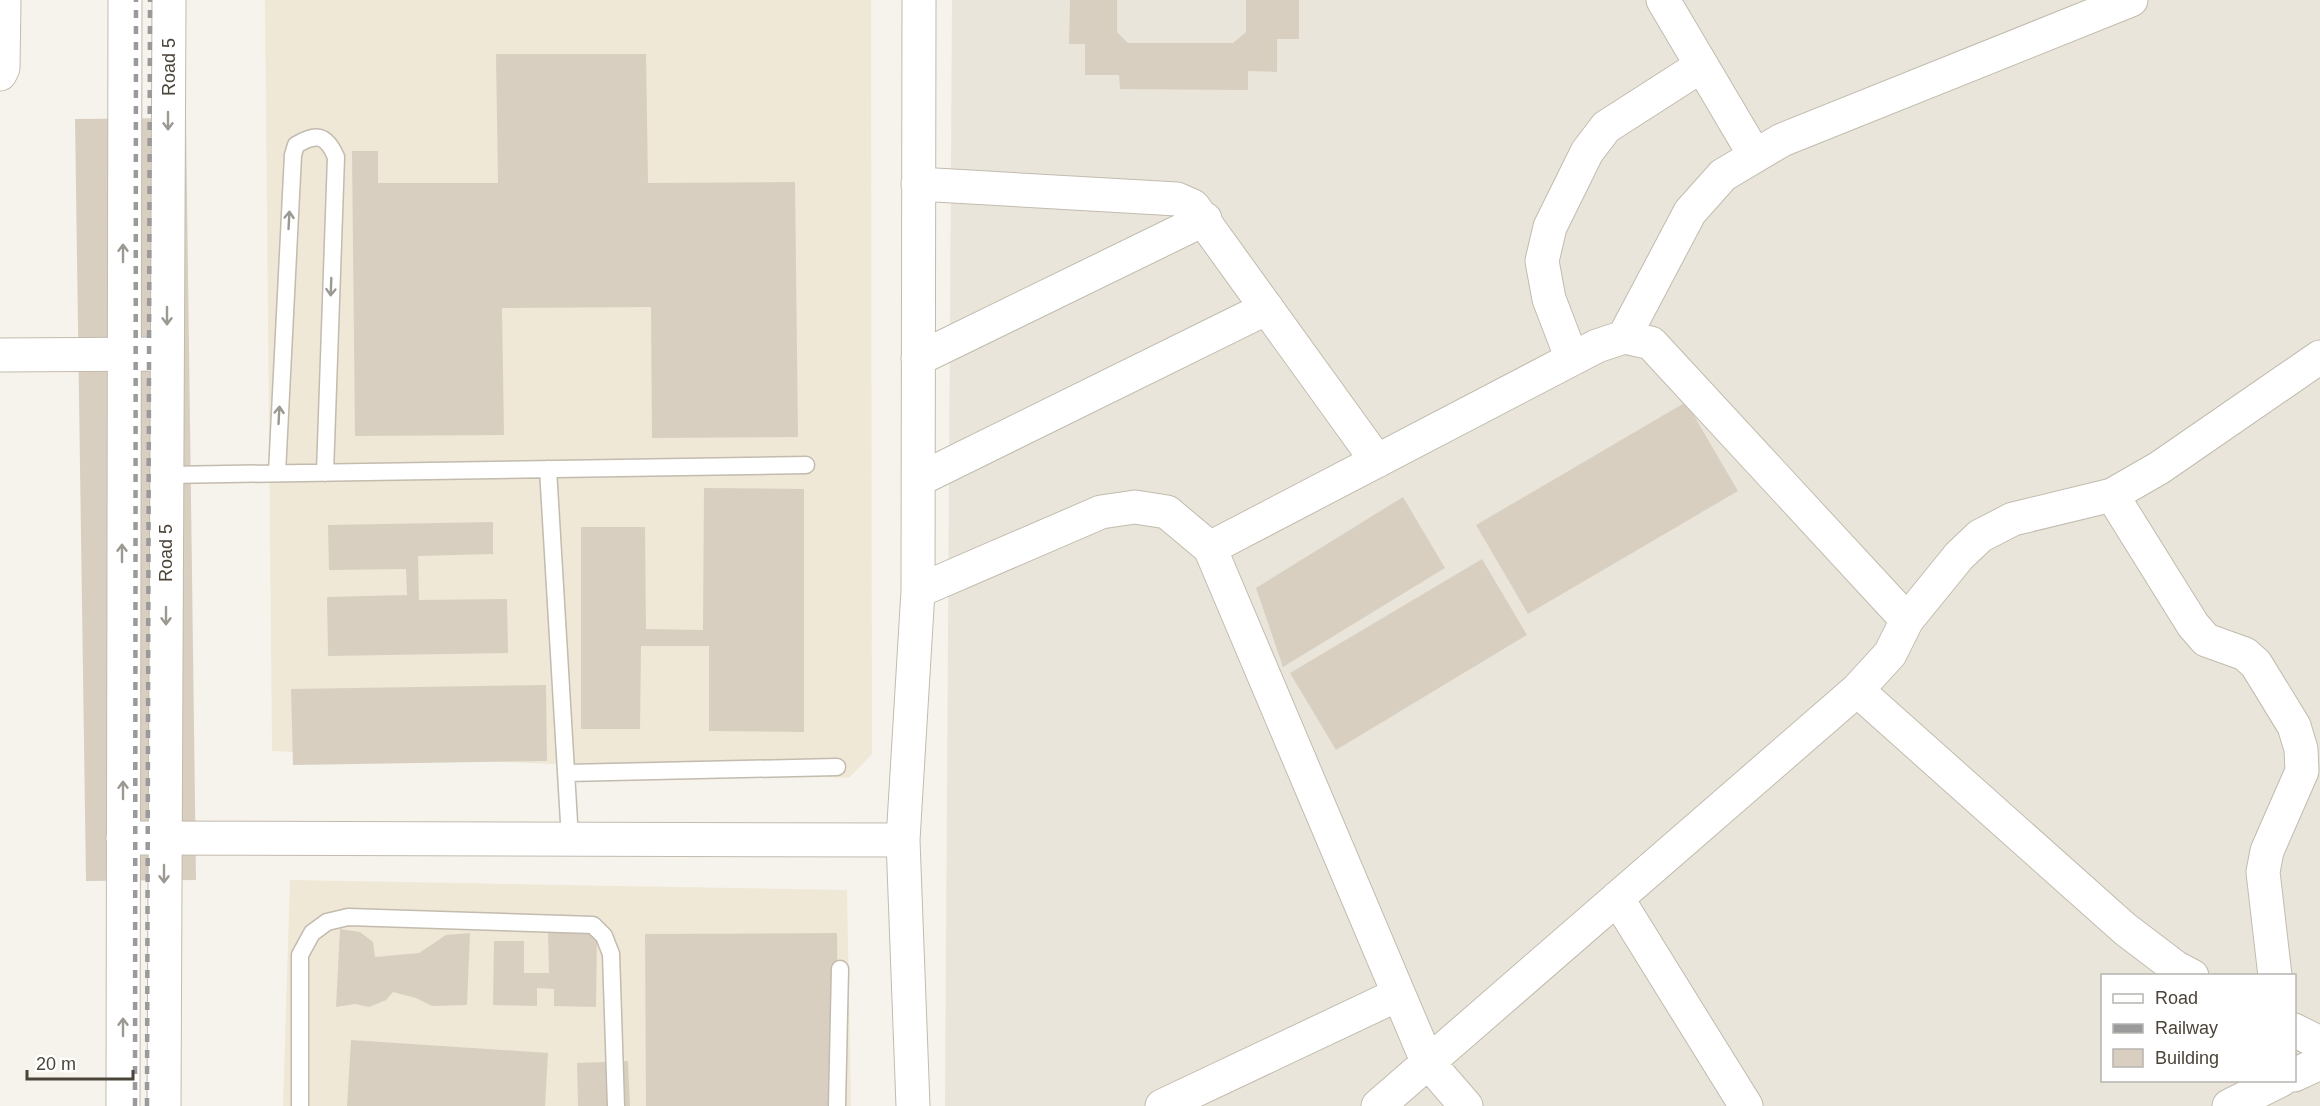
<svg xmlns="http://www.w3.org/2000/svg" width="2320" height="1106" font-family="Arial,sans-serif">
  <style>
    .residential { fill: #eae5da; fill-rule: evenodd }
    .education { fill: #efe8d6 }
    .building { fill: #d8cfc1 }
    .lines { fill: none; stroke-linecap: round; stroke-linejoin: round }
    .service-casing { stroke: #c2bbae; stroke-width: 19 }
    .minor-casing { stroke: #c2bbae; stroke-width: 35 }
    .tertiary-casing { stroke: #c2bbae; stroke-width: 35 }
    .service { stroke: #fff; stroke-width: 16 }
    .minor { stroke: #fff; stroke-width: 33 }
    .tertiary { stroke: #fff; stroke-width: 33 }
    .rail { stroke: #9a9a9a; stroke-width: 4.5; stroke-dasharray: 8 8; stroke-linecap: butt }
    .oneway { stroke: #9c9892 }
    .labels { text-anchor: middle; stroke-width: 4.5; stroke-linejoin: round; paint-order: stroke }
    .street-label { font-size: 18px; fill: #4b4439; stroke: #fff }
  </style>
  <rect width="100%" height="100%" fill="#f6f3ec"/>
  <path class="residential" d="M952,0H2320V1106H945ZM2102,976H2294V1080H2102Z"/>
  <path class="education" d="M265,0H871L872,754L849,778L272,751Z
    M290,880L847,890L851,1106H283Z"/>
  <path class="building" d="M1070,0H1117V32L1128,43H1233L1246,32V0H1299V39H1277V72L1248,71V90L1120,89L1119,75H1085V44H1069Z
    M496,54H646L648,183L795,182L798,437L652,438L651,307L502,308L504,435L355,436L352,151H378V183H498Z
    M186,118L196,880L86,881L75,119Z
    M1686,402L1738,491L1528,614L1476,525Z
    M704,488L804,489V732L709,731V646H641L640,729H581V527H645L646,629L703,630Z
    M1403,497L1445,568L1283,667L1256,588Z
    M493,522V554L418,556L419,600L507,599L508,653L328,656L327,597L407,595L406,569L329,570L328,525Z
    M1482,559L1527,635L1336,750L1290,673Z
    M546,685L547,761L293,765L291,689Z
    M340,929L360,932L373,942L375,957L419,953L446,935L470,933L467,1005L432,1006L416,998L393,992L386,1000L369,1007L355,1004L336,1007Z
    M548,931L597,932L596,1007L554,1006V989L537,988V1006L493,1005L494,941H524V973H549Z
    M837,933L839,1106H646L645,934Z
    M351,1040L548,1053L545,1106H347Z
    M628,1061L630,1106H578L577,1063Z"/>
  <g class="lines">
    <g class="service-casing">
      <path id="service" d="M548,469L570,839
        M277,473L293,155L296,145C316,133 326,134 336,157L325,473
        M167,475L806,465
        M567,773L837,767
        M300,1106V955L312,933L327,922L348,917L593,925L604,936L611,954L616,1106
        M837,1106L840,969"/>
    </g>
    <g class="minor-casing">
      <path id="minor" d="M1663,0L1754,154
        M0,74L3,68L4,0
        M918,184L1177,199L1193,206L1377,461
        M1624,337L1690,212L1723,175L1782,140L2131,0
        M0,355L167,354
        M918,359L1205,219
        M1572,359L1549,299L1542,261L1550,227L1587,152L1606,127L1701,66
        M918,480L1267,308
        M2112,495L2193,625L2206,640L2245,654L2256,664L2294,726L2301,749L2302,771L2267,851L2263,872L2275,976
        M1210,548L1427,1061L1466,1106
        M918,591L1101,512L1135,507L1167,512L1210,548L1597,346L1624,337L1651,343L1907,620
        M1857,690L2125,929L2175,967L2192,976
        M123,838L903,840
        M1617,898L1746,1106
        M2294,1030L2320,1043
        M2294,1075L2320,1063
        M913,1106L903,840L918,591L919,0
        M1162,1106L1397,995
        M1378,1106L1857,690L1890,654L1907,620L1959,556L1980,536L2013,519L2112,495L2159,468L2320,357
        M2229,1106L2281,1080"/>
    </g>
    <g class="tertiary-casing">
      <path id="tertiary" d="M123,1106L125,0
        M164,1106L169,0"/>
    </g>
    <use href="#service" class="service"/>
    <use href="#minor" class="minor"/>
    <use href="#tertiary" class="tertiary"/>
    <path class="rail" d="M135,1106L136,0
      M147,1106L150,0"/>
  </g>
  <defs><path id="oneway-shaft" d="M-6 0H5M1.5-3L5.5 0L1.5 3" fill="none" stroke-width="1.6" stroke-linecap="round" stroke-linejoin="round" transform="scale(1.5)"/></defs>
  <g class="oneway">
    <use href="#oneway-shaft" transform="translate(168 121) rotate(90)"/>
    <use href="#oneway-shaft" transform="translate(289 220) rotate(-87)"/>
    <use href="#oneway-shaft" transform="translate(123 253) rotate(-90)"/>
    <use href="#oneway-shaft" transform="translate(331 287) rotate(92)"/>
    <use href="#oneway-shaft" transform="translate(167 316) rotate(90)"/>
    <use href="#oneway-shaft" transform="translate(279 415) rotate(-87)"/>
    <use href="#oneway-shaft" transform="translate(122 553) rotate(-90)"/>
    <use href="#oneway-shaft" transform="translate(166 616) rotate(90)"/>
    <use href="#oneway-shaft" transform="translate(123 790) rotate(-90)"/>
    <use href="#oneway-shaft" transform="translate(164 874) rotate(90)"/>
    <use href="#oneway-shaft" transform="translate(123 1027) rotate(-90)"/>
  </g>
  <g class="labels">
    <g class="street-label">
      <text transform="translate(169 67) rotate(-90)" y="6">Road 5</text>
      <text transform="translate(166 553) rotate(-90)" y="6">Road 5</text>
    </g>
  </g>
  <rect x="2101" y="974" width="195" height="108" fill="#ffffff" stroke="#b7b4b0" stroke-width="1.5"/>
  <rect x="2113" y="994" width="30" height="9" fill="#ffffff" stroke="#b7b4b0" stroke-width="1.5"/>
  <text x="2155" y="1004" font-size="18" fill="#4b4439">Road</text>
  <rect x="2113" y="1024" width="30" height="9" fill="#9a9a9a" stroke="#b7b4b0" stroke-width="1.5"/>
  <text x="2155" y="1034" font-size="18" fill="#4b4439">Railway</text>
  <rect x="2113" y="1049" width="30" height="18" fill="#d8cfc1" stroke="#b7b4b0" stroke-width="1.5"/>
  <text x="2155" y="1064" font-size="18" fill="#4b4439">Building</text>
  <path d="M27 1070v9h106v-9" fill="none" stroke="#4b4439" stroke-width="3"/>
  <text x="36" y="1070" font-size="18" fill="#4b4439" stroke="#ffffff" stroke-width="4.5" paint-order="stroke">20 m</text>
</svg>
